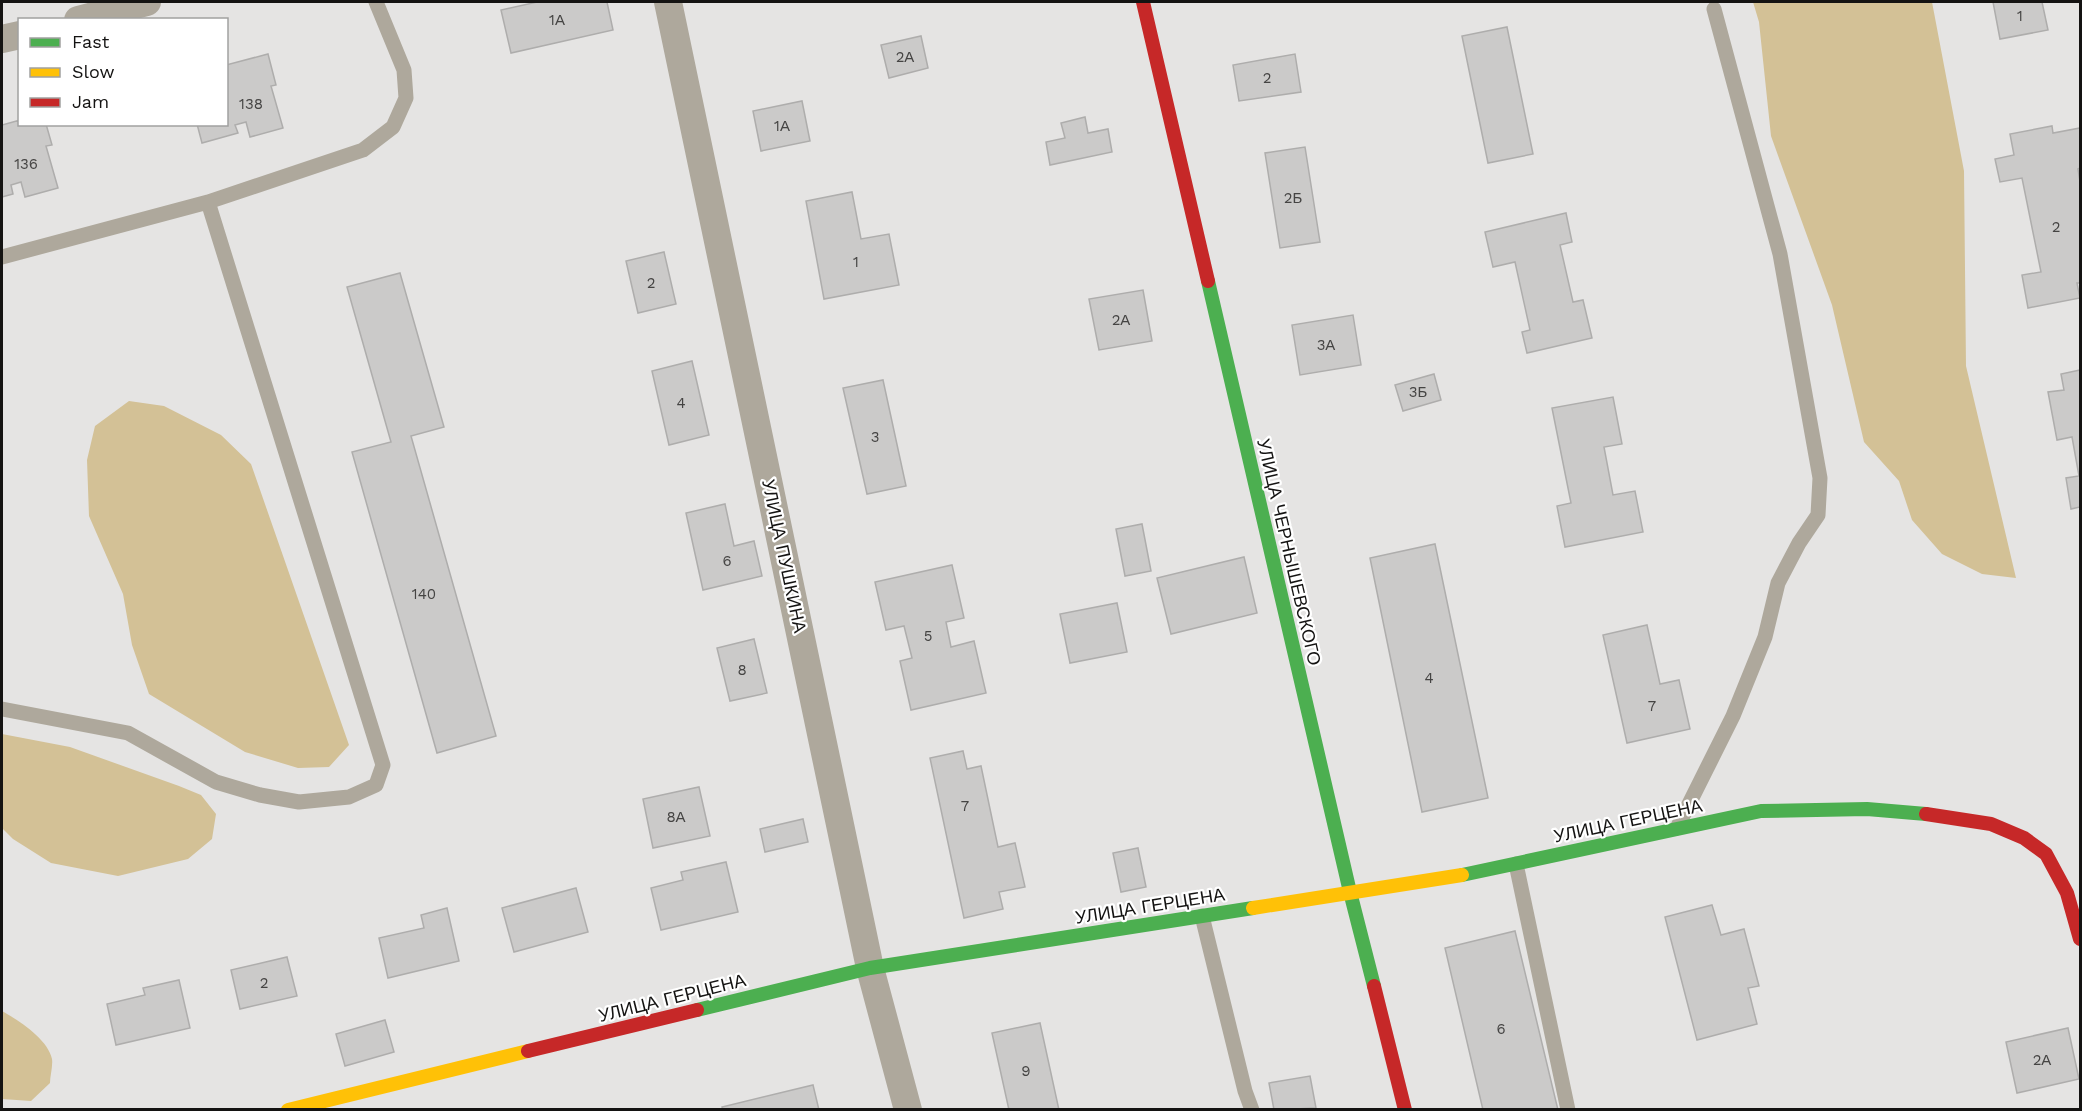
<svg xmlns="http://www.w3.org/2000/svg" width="2082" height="1111" font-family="'Work Sans',sans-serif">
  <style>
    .forest { fill: #d3c196 }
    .building { fill: #cbcac9; stroke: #aeadac; stroke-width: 1.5 }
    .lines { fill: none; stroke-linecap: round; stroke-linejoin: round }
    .lane { stroke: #aea89c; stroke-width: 15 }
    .street { stroke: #aea89c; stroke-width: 28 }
    .fast { stroke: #4caf50; stroke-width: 14 }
    .slow { stroke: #ffc107; stroke-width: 14 }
    .jam { stroke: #c62828; stroke-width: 14 }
    .labels { text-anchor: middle; stroke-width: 4.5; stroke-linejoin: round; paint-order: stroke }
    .number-label { font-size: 15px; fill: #454443 }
    .street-label { font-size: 18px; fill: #141312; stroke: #fff }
  </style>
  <rect width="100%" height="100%" fill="#e5e4e3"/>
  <path class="forest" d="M1753,2H1932L1964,171L1966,366L2016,578L1982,574L1942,554L1912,520L1899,481L1864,442L1832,305L1771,136L1759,22Z
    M129,401L164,406L221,435L251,464L349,745L329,767L298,768L245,752L149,694L132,645L123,594L89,516L87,460L95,426Z
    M2,734L70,747L179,786L201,795L216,814L212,839L188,859L118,876L51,863L13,839L2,828Z
    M2,1011C18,1020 48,1039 52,1059C53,1066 50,1076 50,1083L31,1101L2,1099Z"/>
  <path class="building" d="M537,2H607L613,30L511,53L501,10Z
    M1993,2H2042L2048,30L2000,39Z
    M1507,27L1533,154L1488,163L1462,36Z
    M921,36L928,68L889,78L881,45Z
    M268,54L276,85L271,86L283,128L250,137L246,122L235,125L238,133L202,143L197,124H226V65Z
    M1295,54L1301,92L1239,101L1233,65Z
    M802,101L810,141L761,151L753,111Z
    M1085,117L1088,133L1108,129L1112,152L1050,165L1046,142L1065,138L1061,123Z
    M20,120V124H46L52,145L46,146L58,188L25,197L21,182L11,185L13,194L2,197V125Z
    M2052,126L2053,133L2080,128V168L2078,169L2080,182V283H2077L2080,298L2028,308L2022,275L2041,272L2022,178L2000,182L1995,159L2014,155L2010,134Z
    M1305,147L1320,242L1280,248L1265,153Z
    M852,192L861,239L889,234L899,285L824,299L806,201Z
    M1566,213L1572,242L1560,245L1573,302L1583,300L1592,338L1527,353L1522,332L1530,330L1515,262L1493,267L1485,232Z
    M664,252L676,304L638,313L626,261Z
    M400,273L444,427L411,436L496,736L437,753L352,452L391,442L347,287Z
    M1143,290L1152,341L1099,350L1089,299Z
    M1353,315L1361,365L1300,375L1292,325Z
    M692,361L709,435L669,445L652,371Z
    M2080,370V507L2071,509L2066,478L2079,476L2072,437L2057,440L2048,392L2064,390L2061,374Z
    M1434,374L1441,400L1403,411L1395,385Z
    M883,380L906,486L867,494L843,388Z
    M1613,397L1622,444L1604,447L1613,495L1635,491L1643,532L1565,547L1557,506L1571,503L1552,408Z
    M725,504L734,546L754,541L762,576L703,590L686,513Z
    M1142,524L1151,571L1125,576L1116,529Z
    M1435,544L1488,798L1422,812L1370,558Z
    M1244,557L1257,613L1171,634L1157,578Z
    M952,565L964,618L946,622L951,647L974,641L986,693L911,710L900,661L912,658L904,626L886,630L875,582Z
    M1117,603L1127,652L1070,663L1060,614Z
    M1647,625L1660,684L1679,680L1690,729L1627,743L1603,635Z
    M754,639L767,693L730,701L717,648Z
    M963,751L967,769L981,766L998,847L1015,843L1025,887L999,892L1003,909L964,918L930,758Z
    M699,787L710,836L653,848L643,799Z
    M803,819L808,842L765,852L760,829Z
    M1138,848L1146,887L1121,892L1113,853Z
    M726,862L738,912L661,930L651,888L683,880L681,872Z
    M576,888L588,932L514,952L502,908Z
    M1712,905L1721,935L1744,929L1759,986L1748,988L1757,1024L1697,1040L1665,917Z
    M447,908L459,961L388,978L379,938L424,928L421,915Z
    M1515,931L1558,1110H1483L1445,948Z
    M287,957L297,996L240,1009L231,970Z
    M179,980L190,1028L116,1045L107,1004L145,995L143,988Z
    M385,1020L394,1052L345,1066L336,1034Z
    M1040,1023L1059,1110H1009L992,1033Z
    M2068,1028L2079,1079L2017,1093L2006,1042Z
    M1310,1076L1316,1108L1274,1110L1269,1083Z
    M813,1085L819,1110H723L722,1107Z"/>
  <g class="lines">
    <path class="lane" d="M2,257L208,202L363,150L393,127L406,98L404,70L376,2
      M2,709L128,733L216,782L260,795L299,802L349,797L376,785L383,765L208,202
      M1677,828L1733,716L1765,637L1778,583L1799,543L1818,515L1820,478L1780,254L1714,9
      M1516,864L1568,1110
      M1202,916L1245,1091L1252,1110"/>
    <path class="street" d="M668,2L870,968L908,1110
      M78,20L147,2
      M2,39L20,35"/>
    <path class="fast" d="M1208,281L1350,892L1374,986
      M1462,875L1761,811L1867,809L1926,814
      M697,1010L870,968L1253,908"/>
    <path class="slow" d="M1253,908L1462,875
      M288,1110L528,1051"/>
    <path class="jam" d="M1143,2L1208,281
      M1926,814L1991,824L2024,838L2046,854L2067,893L2080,939
      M1374,986L1405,1110
      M528,1051L697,1010"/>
  </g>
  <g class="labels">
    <g class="number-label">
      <text x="2020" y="21">1</text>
      <text x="557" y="25">1А</text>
      <text x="905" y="62">2А</text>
      <text x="1267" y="83">2</text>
      <text x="251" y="109">138</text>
      <text x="782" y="131">1А</text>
      <text x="26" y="169">136</text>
      <text x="1293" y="203">2Б</text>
      <text x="2056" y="232">2</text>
      <text x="856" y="267">1</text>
      <text x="651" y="288">2</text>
      <text x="1121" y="325">2А</text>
      <text x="1326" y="350">3А</text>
      <text x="1418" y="397">3Б</text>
      <text x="681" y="408">4</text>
      <text x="875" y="442">3</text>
      <text x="727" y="566">6</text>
      <text x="424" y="599">140</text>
      <text x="928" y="641">5</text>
      <text x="742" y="675">8</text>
      <text x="1429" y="683">4</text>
      <text x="1652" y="711">7</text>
      <text x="965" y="811">7</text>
      <text x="676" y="822">8А</text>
      <text x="264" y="988">2</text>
      <text x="1501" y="1034">6</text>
      <text x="2042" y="1065">2А</text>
      <text x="1026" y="1076">9</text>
    </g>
    <g class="street-label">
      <text transform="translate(1289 552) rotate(77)" y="6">УЛИЦА ЧЕРНЫШЕВСКОГО</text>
      <text transform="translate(784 556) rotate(78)" y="6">УЛИЦА ПУШКИНА</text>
      <text transform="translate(1628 821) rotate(-12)" y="6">УЛИЦА ГЕРЦЕНА</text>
      <text transform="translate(1150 906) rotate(-9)" y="6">УЛИЦА ГЕРЦЕНА</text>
      <text transform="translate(672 998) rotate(-14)" y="6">УЛИЦА ГЕРЦЕНА</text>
    </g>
  </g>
  <rect width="2082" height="1111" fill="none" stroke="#141312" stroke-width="6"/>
  <rect x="18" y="18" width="210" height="108" fill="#ffffff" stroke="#a1a1a0" stroke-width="1.5"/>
  <rect x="30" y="38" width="30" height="9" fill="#4caf50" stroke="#a1a1a0" stroke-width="1.5"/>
  <text x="72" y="48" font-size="18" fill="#141312">Fast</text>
  <rect x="30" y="68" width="30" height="9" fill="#ffc107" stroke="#a1a1a0" stroke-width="1.5"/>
  <text x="72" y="78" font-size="18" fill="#141312">Slow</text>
  <rect x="30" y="98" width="30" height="9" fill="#c62828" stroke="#a1a1a0" stroke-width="1.5"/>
  <text x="72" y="108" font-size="18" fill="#141312">Jam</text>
</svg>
